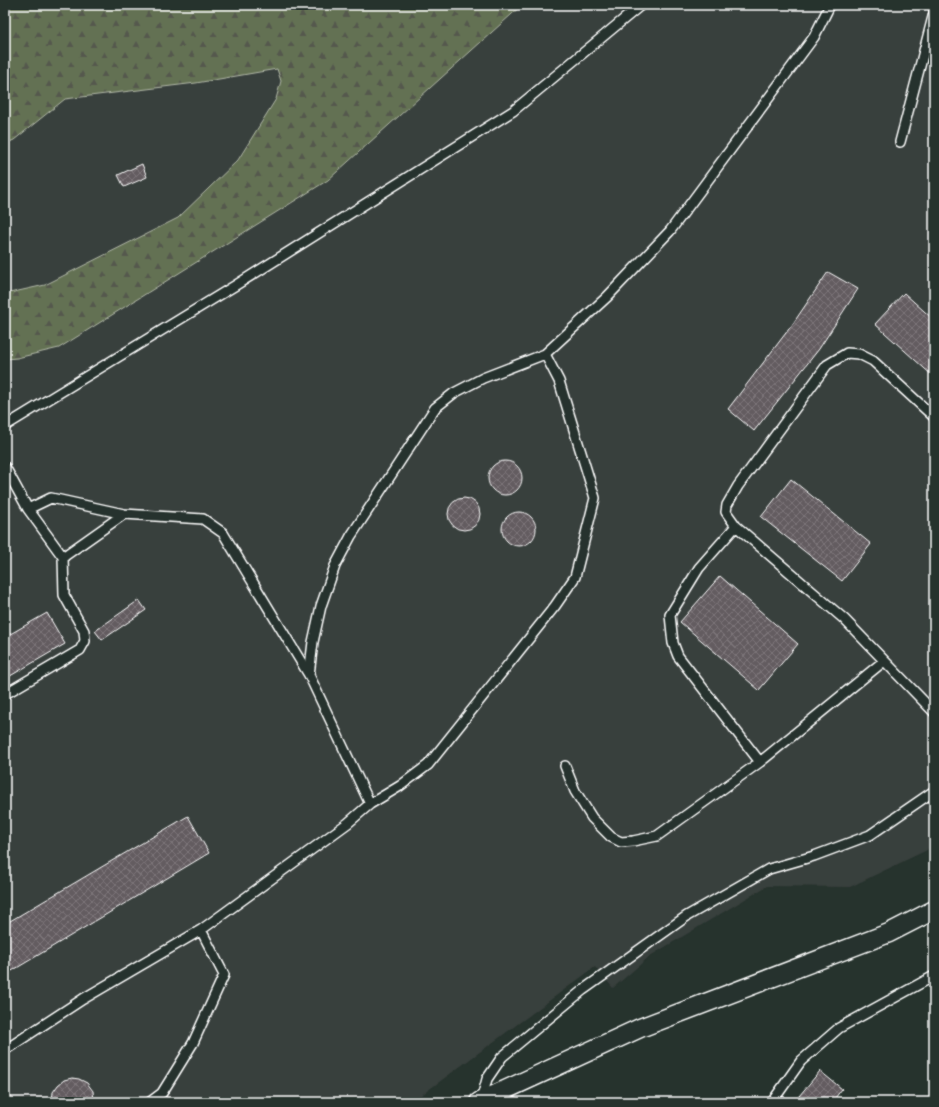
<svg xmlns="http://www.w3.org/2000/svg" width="939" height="1107" font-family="Pangolin,sans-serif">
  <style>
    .built { fill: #393f3d }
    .forest { fill: url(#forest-firs); stroke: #b1b8a8 }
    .building { fill: url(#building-cross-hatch); stroke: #fff }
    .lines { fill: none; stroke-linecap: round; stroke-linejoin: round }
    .service-casing { stroke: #fff; stroke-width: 12 }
    .minor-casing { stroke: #fff; stroke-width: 21 }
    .service { stroke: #26332d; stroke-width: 9 }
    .minor { stroke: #26332d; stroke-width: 18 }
  </style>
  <defs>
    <pattern id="forest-firs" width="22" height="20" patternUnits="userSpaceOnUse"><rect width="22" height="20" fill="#637152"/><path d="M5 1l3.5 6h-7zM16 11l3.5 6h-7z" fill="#54594e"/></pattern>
    <pattern id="building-cross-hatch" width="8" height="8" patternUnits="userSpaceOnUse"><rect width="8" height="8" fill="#645b61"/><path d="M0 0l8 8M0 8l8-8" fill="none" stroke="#7b7479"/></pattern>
  </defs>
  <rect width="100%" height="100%" fill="#26332d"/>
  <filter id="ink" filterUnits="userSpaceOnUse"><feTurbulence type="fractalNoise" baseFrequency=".025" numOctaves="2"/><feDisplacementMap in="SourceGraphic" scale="8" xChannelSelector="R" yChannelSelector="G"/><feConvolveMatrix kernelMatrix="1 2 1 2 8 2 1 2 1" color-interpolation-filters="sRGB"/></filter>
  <g filter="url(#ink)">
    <path class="built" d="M5,5H934V842L927,850L850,887L767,886L650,956L613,988L595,967L412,1102H5Z"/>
    <path class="forest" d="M5,5H522L328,180L59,348L17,358L5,359V294L45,285L178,218L238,160L276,99L281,81L277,69L196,83L65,99L14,140L5,144Z"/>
    <path class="building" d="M142,164L147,177L124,187L118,175Z
      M828,272L858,289L819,349L754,431L728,409L792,325Z
      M904,293L934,320V377L875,324Z
      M488 478a17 17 0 1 1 34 0a17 17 0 1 1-34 0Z
      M791,479L871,544L842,581L761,517Z
      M448 514a16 16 0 1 1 32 0a16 16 0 1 1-32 0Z
      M502 529a17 17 0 1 1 34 0a17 17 0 1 1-34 0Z
      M720,576L798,644L759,690L680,622Z
      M139,600L146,610L102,640L95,631Z
      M47,613L65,644L5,679V637Z
      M188,816L209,853L5,975V924Z
      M820,1071L842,1089L832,1102H794Z
      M72,1078L79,1079L87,1083L93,1091L94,1102H52L53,1092L58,1085L64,1080Z"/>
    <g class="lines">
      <g class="service-casing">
        <path id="service" d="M900,142L934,13
          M934,417L873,361L859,354L847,353L827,365L738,486L727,505L726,512L736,526L844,619L934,712
          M5,426L236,285L513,111L641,5
          M5,467L28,509L63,557L64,595L84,631L85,641L80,650L5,694
          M28,509L51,498L124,514L203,519L223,533L309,675
          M736,526L699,568L670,615L673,643L678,656L760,762
          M63,557L124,514
          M565,766L575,791L592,818L611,837L621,842L633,841L657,836L760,762L884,661
          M370,804L400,786L428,765L555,606L575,577L595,498L559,381L545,354
          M5,1050L83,999L201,930L348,823L370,804L309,675L313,642L321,606L335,566L351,536L435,408L454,393L483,378L545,354L607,297L670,231L814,37L830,5
          M481,1101L487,1079L502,1057L583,990L687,916L769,869L814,856L870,835L934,791
          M150,1102L162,1093L193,1043L224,975L201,930
          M772,1102L801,1061L839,1028L934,976"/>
      </g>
      <g class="minor-casing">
        <path id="minor" d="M479,1102L640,1028L889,933L934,910"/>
      </g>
      <use href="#service" class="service"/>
      <use href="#minor" class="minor"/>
    </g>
  </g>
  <rect width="939" height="1107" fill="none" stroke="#26332d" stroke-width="20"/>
  <rect x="10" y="10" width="919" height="1087" fill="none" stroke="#fff" stroke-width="1.5" filter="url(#ink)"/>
</svg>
